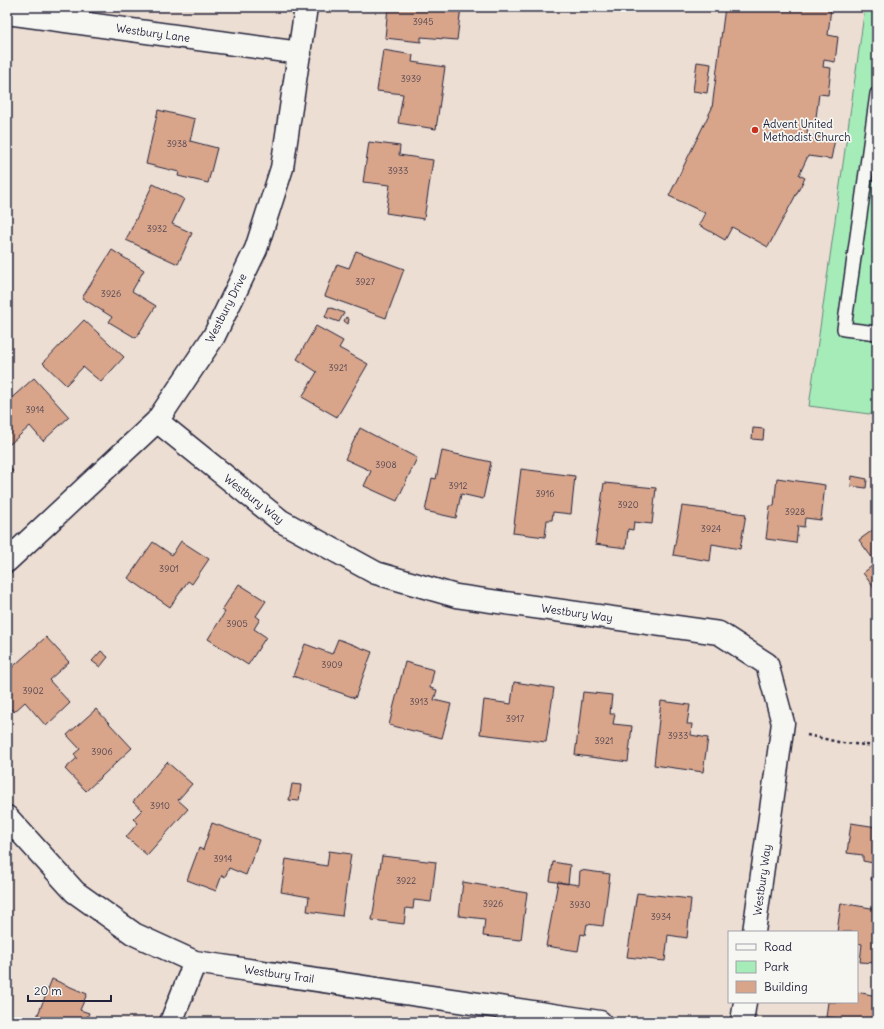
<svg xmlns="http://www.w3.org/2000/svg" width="884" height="1029" font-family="Delius,sans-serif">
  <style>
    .green { fill: #a6ecb9; stroke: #64877a }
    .building { fill: #d8a58b; stroke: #22223b }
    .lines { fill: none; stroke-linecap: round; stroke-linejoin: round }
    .service-casing { stroke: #22223b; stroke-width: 16 }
    .minor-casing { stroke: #22223b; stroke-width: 25 }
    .path { stroke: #22223b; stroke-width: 2.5; stroke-dasharray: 3 3; stroke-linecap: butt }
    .service { stroke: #f6f6f2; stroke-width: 13 }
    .minor { stroke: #f6f6f2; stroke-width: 22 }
    .poi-dot { fill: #c8321e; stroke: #f6f6f2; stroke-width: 1.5 }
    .labels { text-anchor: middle; stroke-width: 3.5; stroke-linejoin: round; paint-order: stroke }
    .number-label { font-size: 9px; fill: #50434f }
    .street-label { font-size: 11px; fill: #22223b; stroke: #f6f6f2 }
    .poi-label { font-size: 11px; fill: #22223b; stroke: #f6f6f2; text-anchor: start }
  </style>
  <rect width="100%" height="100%" fill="#edded3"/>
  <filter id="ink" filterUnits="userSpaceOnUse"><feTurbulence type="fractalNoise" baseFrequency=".025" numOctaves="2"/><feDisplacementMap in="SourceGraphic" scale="8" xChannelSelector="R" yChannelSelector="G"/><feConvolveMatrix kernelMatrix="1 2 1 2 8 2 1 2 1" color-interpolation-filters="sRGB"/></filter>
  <g filter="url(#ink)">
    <path class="green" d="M865,7H877V415L809,406Z"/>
    <path class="building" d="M388,7H461L457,40L421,37V42L385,38Z
      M725,7H831L828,35L838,37L835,62L824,60L823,67L831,68L828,95L819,94L815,125L808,124L807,135L835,139L831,159L808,156L799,175L805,178L768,247L732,227L725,240L699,225L705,213L669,196L712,108Z
      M383,50L413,55L412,62L445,67L436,129L398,123L403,94L377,91Z
      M697,62L711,64L707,93L693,91Z
      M158,110L195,119L190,141L217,148L208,183L178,176L179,172L146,164Z
      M369,142L400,146L399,155L433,160L424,219L386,213L390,185L363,182Z
      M153,184L184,199L172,224L192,233L178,264L126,240Z
      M112,250L144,270L132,291L156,306L136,338L109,322L112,317L82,298Z
      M356,251L404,269L386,318L325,296L337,264L349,268Z
      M329,307L344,313L339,322L325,317Z
      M346,317L349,319L348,324L344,321Z
      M84,320L124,357L101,382L83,367L66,385L43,363Z
      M316,326L343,341L339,348L368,364L337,417L302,397L317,372L297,359Z
      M34,378L69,417L43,441L30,426L10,444L7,441V402Z
      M360,428L417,458L397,501L364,486L371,471L345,459Z
      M753,428L764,429L763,440L752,439Z
      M442,451L491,462L483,499L461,494L456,518L425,511L432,478L436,479Z
      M7,465L13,471L7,476Z
      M521,469L575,476L571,514L553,512L552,520H547L545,537L513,533Z
      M852,476L867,479L866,488L851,486Z
      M777,478L825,485L821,520L805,518L804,527L798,526L796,543L766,539L770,506H774Z
      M604,483L656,488L652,524L634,522L633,530L628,529L626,548L595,544Z
      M682,506L746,514L740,549L712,544L710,561L673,555Z
      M877,527V592L863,573L876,563L859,540Z
      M181,541L209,559L192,584L188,581L170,607L128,578L153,542L172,555Z
      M239,584L266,601L256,616L260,619L254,629L266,637L248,665L208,639L225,612L222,610Z
      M46,637L69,662L49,680L70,703L46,726L25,702L14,712L7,705V672Z
      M338,639L372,652L355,698L293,676L305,644L332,654Z
      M101,651L108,657L100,667L92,661Z
      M405,662L434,670L430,688L437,690L434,700L451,704L442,738L389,725Z
      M514,682L554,688L546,742L480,734L484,700L511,704Z
      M583,692L612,695L610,714H615L613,724L632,726L628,762L575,755Z
      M661,701L690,705L687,724H692L691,735L708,738L703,772L654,765Z
      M96,709L132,748L86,791L65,769L77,758L74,754L80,749L67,735Z
      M167,762L192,784L178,800L188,809L147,855L126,837L138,823L133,819L142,810L133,802Z
      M292,784L301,785L299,801L289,800Z
      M212,823L259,840L246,875L229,868L225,877L222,875L216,891L187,880L199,848L203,850Z
      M851,823L877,827V881L871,880L873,863L863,861V855L847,853Z
      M329,851L351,854L342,916L307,911L309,897L281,892L286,859L327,866Z
      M382,856L436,862L431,902L414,900L413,909L406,908L404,924L372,920Z
      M553,862L570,865L568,884L550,881Z
      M580,870L610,874L603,926L587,924L585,935L581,934L578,951L546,946L558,882L579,885Z
      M463,882L527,893L521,940L483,936L485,919L459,916Z
      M637,893L691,899L687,938L668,935L665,961L627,957Z
      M841,903L877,909V963L860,962L862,944L857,943V932H837Z
      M52,979L87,994L80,1010L89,1013L87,1018L95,1022H35Z
      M857,992L877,996V1022H836L837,1018L826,1017L828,1002H857Z"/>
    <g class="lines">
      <g class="service-casing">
        <path id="service" d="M877,94L844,329L877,333"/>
      </g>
      <g class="minor-casing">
        <path id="minor" d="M7,13L300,53
          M157,421L281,521L376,573L456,596L719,633L767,664L783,723L754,932
          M7,561L157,421L214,336L256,249L282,168L306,7
          M7,817L75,892L134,934L195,962L600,1022
          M171,1022L195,962
          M742,1022L745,1002"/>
      </g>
      <path class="path" d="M807,735L843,743L877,746"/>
      <use href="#service" class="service"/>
      <use href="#minor" class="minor"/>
    </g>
  </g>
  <circle class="poi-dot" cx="755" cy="130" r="4"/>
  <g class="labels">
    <g class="number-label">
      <text x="423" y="25">3945</text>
      <text x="411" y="82">3939</text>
      <text x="177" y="147">3938</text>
      <text x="398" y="174">3933</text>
      <text x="157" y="232">3932</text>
      <text x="365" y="285">3927</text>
      <text x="111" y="297">3926</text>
      <text x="338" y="371">3921</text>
      <text x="35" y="413">3914</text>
      <text x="386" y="468">3908</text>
      <text x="458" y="489">3912</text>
      <text x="545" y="497">3916</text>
      <text x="628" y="508">3920</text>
      <text x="795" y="515">3928</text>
      <text x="711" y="532">3924</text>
      <text x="169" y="572">3901</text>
      <text x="237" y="627">3905</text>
      <text x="332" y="668">3909</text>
      <text x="33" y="694">3902</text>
      <text x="419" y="705">3913</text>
      <text x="515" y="722">3917</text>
      <text x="678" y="739">3933</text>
      <text x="604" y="744">3921</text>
      <text x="102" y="755">3906</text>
      <text x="160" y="809">3910</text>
      <text x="223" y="862">3914</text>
      <text x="406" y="884">3922</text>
      <text x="493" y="907">3926</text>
      <text x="580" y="908">3930</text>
      <text x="661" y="920">3934</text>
    </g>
    <g class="street-label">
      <text transform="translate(153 33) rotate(8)" y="4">Westbury Lane</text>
      <text transform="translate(226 308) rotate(-63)" y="4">Westbury Drive</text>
      <text transform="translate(254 499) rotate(38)" y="4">Westbury Way</text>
      <text transform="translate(577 613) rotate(8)" y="4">Westbury Way</text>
      <text transform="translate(762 880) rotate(-82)" y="4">Westbury Way</text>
      <text transform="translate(279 974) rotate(8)" y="4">Westbury Trail</text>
    </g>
    <g class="poi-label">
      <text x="763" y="128">Advent United<tspan x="763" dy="13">Methodist Church</tspan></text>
    </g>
  </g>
  <rect width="884" height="1029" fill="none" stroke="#f6f6f2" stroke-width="24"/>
  <rect x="12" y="12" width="860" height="1005" fill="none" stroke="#22223b" stroke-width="1.5" filter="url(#ink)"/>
  <rect x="728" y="931" width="130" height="72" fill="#f6f6f2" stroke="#a1a1a9"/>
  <rect x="736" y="944" width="20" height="6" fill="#f6f6f2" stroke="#a1a1a9"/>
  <text x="764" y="951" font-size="12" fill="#22223b">Road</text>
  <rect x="736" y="961" width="20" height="12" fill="#a6ecb9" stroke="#a1a1a9"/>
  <text x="764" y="971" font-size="12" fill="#22223b">Park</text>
  <rect x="736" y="981" width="20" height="12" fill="#d8a58b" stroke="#a1a1a9"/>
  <text x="764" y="991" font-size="12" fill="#22223b">Building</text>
  <path d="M28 995v6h83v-6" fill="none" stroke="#22223b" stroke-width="2"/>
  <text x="34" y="995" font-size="12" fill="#22223b" stroke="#f6f6f2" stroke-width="3" paint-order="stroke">20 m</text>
</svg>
